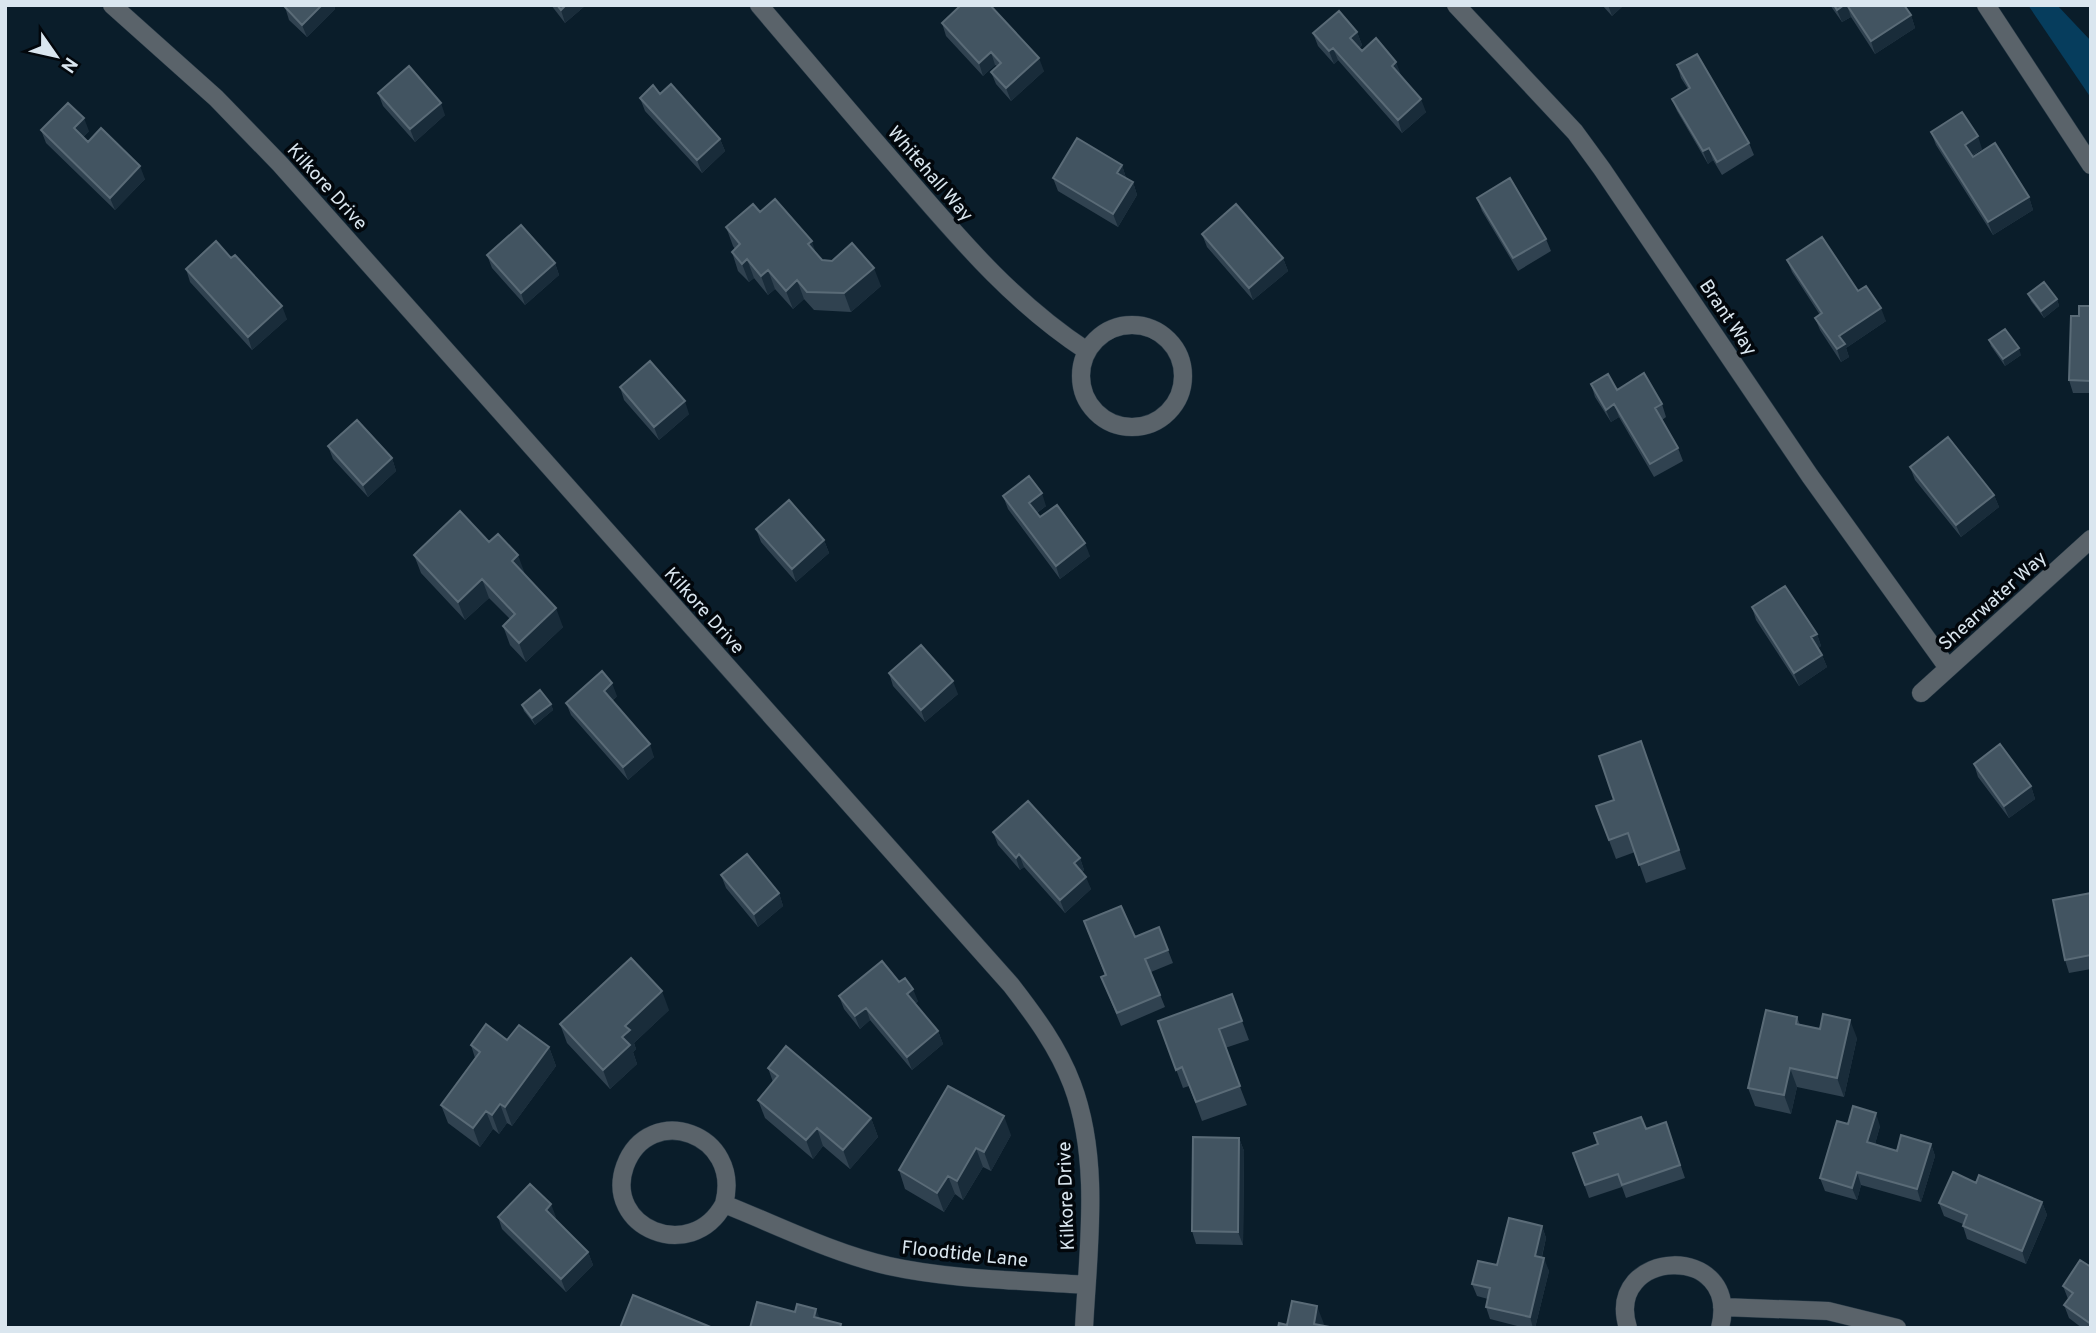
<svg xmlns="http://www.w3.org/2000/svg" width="2096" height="1333" font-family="Overpass,sans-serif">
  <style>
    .green { fill: #063d5d }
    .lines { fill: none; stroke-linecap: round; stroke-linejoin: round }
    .street-casing { stroke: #273946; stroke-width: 19 }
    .street { stroke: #5a636a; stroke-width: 18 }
    .wall { fill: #304250 }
    .shaded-wall { fill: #192c3a }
    .building { fill: #425461; stroke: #5a6b77; stroke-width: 2 }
    .labels { text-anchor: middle; stroke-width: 7; stroke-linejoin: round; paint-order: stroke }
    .street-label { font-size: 19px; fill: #dae6ef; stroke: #02070c }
  </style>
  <rect width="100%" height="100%" fill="#0a1d2a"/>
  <path class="green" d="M2028,5H2057L2091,41V98Z"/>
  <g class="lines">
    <g class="street-casing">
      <path id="street" d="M112,5L216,98L280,164L1011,985C1035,1016 1058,1047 1072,1084C1101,1160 1088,1249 1084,1328
        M759,5C806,60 853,116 901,171C959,238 1012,302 1087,351
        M1456,5L1575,132L1602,169L1810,476L1948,668
        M1986,5L2091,165
        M1081 376a51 51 0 1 1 102 0a51 51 0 1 1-102 0Z
        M1921,693L2091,539
        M724,1204C743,1133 649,1101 625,1166C603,1227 691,1265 724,1204C777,1225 832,1253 889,1266C953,1280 1021,1280 1086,1285
        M1722,1307L1828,1311L1897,1328
        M1628,1328C1603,1248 1742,1241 1720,1328"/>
    </g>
    <use href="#street" class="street"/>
  </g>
  <path class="wall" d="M287,5H334L335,9L307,37L289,20L285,7Z
    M551,5H586L565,23Z
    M1602,5H1624L1612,16Z
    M1830,5H1904L1911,15L1915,28L1875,54L1851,17L1842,22Z
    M942,23L1044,71L1011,101L996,84L991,72L997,66L995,65L983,76L946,36Z
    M1357,32L1362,45L1359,48L1362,51L1401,75H1400L1426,112L1402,133L1338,60L1334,64L1318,46L1313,33Z
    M1677,65L1749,143L1754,155L1722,175L1713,160L1708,164L1677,111L1672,99L1688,89L1681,78Z
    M378,93L445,115L415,142L383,106Z
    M660,94L720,139L725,151L702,173L645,111L640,98Z
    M41,130L89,131L83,137L88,142L145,179L115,210L46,143Z
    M1931,132L1982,149L1972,156L1973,157L2029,197L2033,210L1993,235L1936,145Z
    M1122,165L1126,178L1133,182L1137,195L1118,227L1058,191L1053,178Z
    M1477,198L1546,239L1551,251L1518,271L1482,211Z
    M760,212L816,254L822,260L881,286L851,312L814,310L804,299L793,309L775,289L768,295L754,278L749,282L738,271L732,252L735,249L733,246L726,227Z
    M1202,234L1283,258L1288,271L1253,300L1207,247Z
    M487,255L555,263L559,275L525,305L492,268Z
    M1787,260L1858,291L1886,321L1846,348L1849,357L1841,362L1820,330L1815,318L1820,315L1792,272Z
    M186,269L287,319L252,350L190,282Z
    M2028,294L2057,299L2059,306L2044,318L2031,301Z
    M2091,306V393H2073L2069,380L2079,316Z
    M1989,340L2021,355L2005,366L1991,346Z
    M1591,384L1617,390L1662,404L1666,417L1662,420L1678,448L1683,461L1654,477L1619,417L1611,422L1595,397Z
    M620,387L689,414L659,440L624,400Z
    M328,446L392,458L396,471L368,497L333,459Z
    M1910,467L1994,495L1999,507L1961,537L1915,480Z
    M1003,496L1046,506L1037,513L1040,517L1090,556L1060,579L1008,509Z
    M756,529L824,540L829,553L796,582L761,542Z
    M489,542L525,574L563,627L526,662L510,645L503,626L510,619L489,598L465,620L421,573L414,555Z
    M1752,607L1817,634L1821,646L1818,648L1822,655L1827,667L1799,686L1756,620Z
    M889,673L958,694L925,722L893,686Z
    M617,696L612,701L654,757L628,780L571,715L566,703Z
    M551,704L553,710L535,725L524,711L522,705Z
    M1641,741L1686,869L1646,883L1635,852L1616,859L1596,806L1614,800Z
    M1974,764L2031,786L2035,799L2009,818L1978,777Z
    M993,832L1080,858L1084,870L1082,872L1091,889L1065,913L1024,867L1020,870L998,845Z
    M721,875L779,893L783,906L758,927L726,888Z
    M2091,893V969L2069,973L2065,960Z
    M1084,921L1135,937L1168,950L1173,963L1151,972L1165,1007L1121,1026L1101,977L1105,975Z
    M899,982L918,1001L915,1004L938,1031L943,1044L912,1070L870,1020L860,1029L844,1009L839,996Z
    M1232,994L1249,1040L1225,1048L1247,1105L1202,1121L1189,1086L1183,1088L1158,1021Z
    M669,1010L634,1043L636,1049L633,1052L637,1064L610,1089L567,1043L560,1024Z
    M1797,1017L1800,1025L1857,1038L1844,1097L1797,1087L1791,1114L1755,1106L1748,1088Z
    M507,1040L549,1047L556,1066L512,1126L507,1123L499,1134L493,1129L480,1147L448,1123L441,1105L475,1058L471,1045Z
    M768,1068L871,1118L878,1137L850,1169L823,1146L813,1159L765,1118L758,1100L773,1082Z
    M1666,1122L1685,1178L1626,1198L1622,1187L1589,1198L1573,1153Z
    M1848,1124L1880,1126L1875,1144L1897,1151L1931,1144L1935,1156L1921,1202L1861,1185L1857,1200L1825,1191L1820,1178Z
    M1011,1135L991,1171L983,1167L963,1200L955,1194L944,1212L905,1189L899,1170Z
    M1239,1138L1244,1151L1243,1245L1196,1244L1192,1231Z
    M1976,1183L2042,1202L2047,1215L2026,1264L1967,1239L1963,1226V1224L1944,1216L1939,1203Z
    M498,1217H556L554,1218L588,1252L593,1265L566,1292L502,1229Z
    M1542,1226L1546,1238L1542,1257L1549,1271L1535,1328H1525L1490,1319L1486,1307L1488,1299L1477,1296L1472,1284L1497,1265Z
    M2091,1267V1328H2082L2069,1318L2064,1305L2068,1299L2063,1286Z"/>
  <path class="shaded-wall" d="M322,5H334L335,9L307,37L302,25Z
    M566,5H586L565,23L561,10Z
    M1608,5H1624L1612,16Z
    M1844,5H1847L1851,17L1842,22L1837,10Z
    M1911,15L1915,28L1875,54L1871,41Z
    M1357,32L1362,45L1355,51L1350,38Z
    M1333,48L1338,60L1334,64L1329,51Z
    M991,52L995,65L983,76L979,63Z
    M1039,58L1044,71L1011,101L1006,88Z
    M1396,62L1401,75L1396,79L1392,66Z
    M1421,99L1426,112L1402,133L1398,120Z
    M441,103L445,115L415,142L410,129Z
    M84,118L89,131L79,141L74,128Z
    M1978,136L1982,149L1969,157L1965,145Z
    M720,139L725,151L702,173L697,160Z
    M1709,148L1713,160L1708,164L1703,151Z
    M1122,165L1126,178L1117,173Z
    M140,166L145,179L115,210L110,198Z
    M1133,182L1137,195L1118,227L1113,214Z
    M2029,197L2033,210L1993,235L1988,222Z
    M812,241L818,260L808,244Z
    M1283,258L1288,271L1253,300L1249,288Z
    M747,259L754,278L749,282L742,264Z
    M555,263L559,275L525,305L521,293Z
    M874,268L881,286L851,312L844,293Z
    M768,270L775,289L768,295L761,276Z
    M797,280L804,299L793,309L786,291Z
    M2057,299L2059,306L2044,318L2041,311Z
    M282,306L287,319L252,350L248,337Z
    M1881,308L1886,321L1846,348L1849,357L1841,362L1837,349L1839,336Z
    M2019,348L2021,355L2005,366L2003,359Z
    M685,401L689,414L659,440L654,427Z
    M1614,404L1619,417L1611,422L1606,410Z
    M392,458L396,471L368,497L363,485Z
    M1042,493L1046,506L1034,515L1029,503Z
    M1994,495L1999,507L1961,537L1956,525Z
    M824,540L829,553L796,582L792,569Z
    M1085,543L1090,556L1060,579L1056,566Z
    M518,555L525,574L519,580L512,561Z
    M482,579L489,598L465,620L458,602Z
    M556,608L563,627L526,662L519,643Z
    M1817,634L1821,646L1816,650L1811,637Z
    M1822,655L1827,667L1799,686L1794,673Z
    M953,681L958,694L925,722L921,710Z
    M612,683L617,696L608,704L604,691Z
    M551,704L553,710L535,725L532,718Z
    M650,744L654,757L628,780L623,767Z
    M2031,786L2035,799L2009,818L2004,806Z
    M1019,854L1024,867L1020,870L1016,858Z
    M1080,858L1084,870L1078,876L1074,863Z
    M1086,877L1091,889L1065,913L1060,900Z
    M779,893L783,906L758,927L754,914Z
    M913,989L918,1001L911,1007L907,994Z
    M662,991L669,1010L634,1043L636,1049L633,1052L637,1064L610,1089L603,1070L622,1037L625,1026Z
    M866,1008L870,1020L860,1029L855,1016Z
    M1850,1020L1857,1038L1844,1097L1837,1078Z
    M938,1031L943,1044L912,1070L907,1057Z
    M549,1047L556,1066L512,1126L505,1107Z
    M1790,1068L1797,1087L1791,1114L1784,1095Z
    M500,1104L507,1123L499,1134L492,1115Z
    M486,1111L493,1129L480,1147L473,1128Z
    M1876,1113L1880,1126L1872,1155L1867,1142Z
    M1004,1116L1011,1135L991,1171L984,1152Z
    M871,1118L878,1137L850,1169L843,1150Z
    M817,1128L823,1146L813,1159L806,1140Z
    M1239,1138L1244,1151L1243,1245L1238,1232Z
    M1931,1144L1935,1156L1921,1202L1917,1189Z
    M976,1148L983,1167L963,1200L957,1181Z
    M1857,1172L1861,1185L1857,1200L1852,1188Z
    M948,1176L955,1194L944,1212L937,1193Z
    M2042,1202L2047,1215L2026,1264L2022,1251Z
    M551,1204L556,1217L551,1223L546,1210Z
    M1542,1226L1546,1238L1539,1268L1535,1256Z
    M588,1252L593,1265L566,1292L561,1279Z
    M1544,1258L1549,1271L1535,1328H1533L1530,1317Z
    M1317,1306L1324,1324L1323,1328L1314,1324Z
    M816,1309L821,1321L814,1317Z"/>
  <path class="building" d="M287,5H322L302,25L285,7Z
    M557,5H566L561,10Z
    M961,5H990L1039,58L1006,88L991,72L1001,63L991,52L979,63L942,23Z
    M1834,5H1844L1837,10Z
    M1847,5H1904L1911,15L1871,41Z
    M1339,11L1357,32L1350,38L1362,51L1376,38L1396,62L1392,66L1421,99L1398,120L1333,48L1329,51L1313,33Z
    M1697,54L1749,143L1717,162L1709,148L1703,151L1672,99L1690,88L1677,65Z
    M409,66L441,103L410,129L378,93Z
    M671,84L720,139L697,160L640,98L653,85L660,94Z
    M68,103L84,118L74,128L88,142L101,128L140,166L110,198L41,130Z
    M1962,112L1978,136L1965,145L1973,157L1995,143L2029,197L1988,222L1931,132Z
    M1077,138L1122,165L1117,173L1133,182L1113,214L1053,178Z
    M1510,178L1546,239L1513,258L1477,198Z
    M775,199L812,241L808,244L822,260L832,261L852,243L874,268L844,293L807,292L797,280L786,291L768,270L761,276L747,259L742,264L732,252L740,244L726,227L753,204L760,212Z
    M1236,204L1283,258L1249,288L1202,234Z
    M521,225L555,263L521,293L487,255Z
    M1822,237L1858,291L1866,286L1881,308L1839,336L1845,344L1837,349L1815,318L1822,313L1787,260Z
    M216,241L231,258L235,255L282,306L248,337L186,269Z
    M2044,282L2057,299L2041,311L2028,294Z
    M2079,306H2091V381L2069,380L2071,316H2079Z
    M2005,329L2019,348L2003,359L1989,340Z
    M650,361L685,401L654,427L620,387Z
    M1644,373L1662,404L1655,408L1678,448L1650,464L1614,404L1606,410L1591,384L1608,374L1617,390Z
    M357,420L392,458L363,485L328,446Z
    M1948,437L1994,495L1956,525L1910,467Z
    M1029,476L1042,493L1029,503L1040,517L1057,505L1085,543L1056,566L1003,496Z
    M789,500L824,540L792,569L756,529Z
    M460,511L489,542L498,534L518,555L512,561L556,608L519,643L503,626L515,614L482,579L458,602L414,555Z
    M1785,586L1817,634L1811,637L1822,655L1794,673L1752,607Z
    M921,645L953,681L921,710L889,673Z
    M602,671L612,683L604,691L650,744L623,767L566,703Z
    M540,690L551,704L532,718L522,705Z
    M1641,741L1679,850L1639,865L1628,833L1609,840L1596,806L1614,800L1599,756Z
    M2000,744L2031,786L2004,806L1974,764Z
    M1028,801L1080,858L1074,863L1086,877L1060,900L1019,854L1016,858L993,832Z
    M747,854L779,893L754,914L721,875Z
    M2091,893V955L2065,960L2053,900Z
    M1121,906L1135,937L1159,927L1168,950L1145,959L1160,995L1117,1013L1101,977L1106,975L1084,921Z
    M631,958L662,991L625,1026L630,1030L622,1037L630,1045L603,1070L560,1024Z
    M882,961L899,982L905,978L913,989L907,994L938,1031L907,1057L866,1008L855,1016L839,996Z
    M1232,994L1242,1021L1219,1029L1240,1086L1196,1102L1182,1067L1176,1070L1158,1021Z
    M1766,1010L1797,1017L1796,1024L1820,1029L1823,1014L1850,1020L1837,1078L1790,1068L1784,1095L1748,1088Z
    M486,1024L507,1040L519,1025L549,1047L505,1107L500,1104L492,1115L486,1111L473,1128L441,1105L480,1052L471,1045Z
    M786,1046L871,1118L843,1150L817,1128L806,1140L758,1100L778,1076L768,1068Z
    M948,1086L1004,1116L984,1152L976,1148L957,1181L948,1176L937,1193L899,1170Z
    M1853,1106L1876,1113L1867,1142L1897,1151L1901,1135L1931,1144L1917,1189L1857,1172L1852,1188L1820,1178L1837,1121L1848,1124Z
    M1641,1117L1646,1129L1666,1122L1680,1165L1622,1185L1618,1174L1585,1185L1573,1153L1598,1144L1594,1133Z
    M1193,1137L1239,1138L1238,1232L1192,1231Z
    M1953,1172L1976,1183L1979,1175L2042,1202L2022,1251L1963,1226L1967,1215L1939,1203Z
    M530,1184L551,1204L546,1210L588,1252L561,1279L498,1217Z
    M1509,1218L1542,1226L1535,1256L1544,1258L1530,1317L1486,1307L1490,1288L1472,1284L1478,1261L1497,1265Z
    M2080,1260L2091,1267V1324L2064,1305L2073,1293L2063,1286Z
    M633,1295L713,1328H620Z
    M1292,1301L1317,1306L1314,1324L1335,1328H1278L1279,1323L1287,1325Z
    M757,1302L795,1312L797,1304L816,1309L814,1317L841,1324L840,1328H750Z"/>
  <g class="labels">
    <g class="street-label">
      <text transform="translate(931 173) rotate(49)" y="7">Whitehall Way</text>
      <text transform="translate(328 186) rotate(48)" y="7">Kilkore Drive</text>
      <text transform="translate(1729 317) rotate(56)" y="7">Brant Way</text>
      <text transform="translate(1992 600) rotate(-42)" y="7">Shearwater Way</text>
      <text transform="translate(705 610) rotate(48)" y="7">Kilkore Drive</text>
      <text transform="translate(1065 1196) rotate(-92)" y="7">Kilkore Drive</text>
      <text transform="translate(965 1253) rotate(6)" y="7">Floodtide Lane</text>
    </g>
  </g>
  <rect width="2096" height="1333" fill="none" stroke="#dae6ef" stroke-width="14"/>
  <g transform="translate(56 56) rotate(124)" stroke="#02070c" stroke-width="5" paint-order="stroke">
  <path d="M0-5L12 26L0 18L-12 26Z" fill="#dae6ef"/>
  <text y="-10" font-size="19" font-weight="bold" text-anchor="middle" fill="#dae6ef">N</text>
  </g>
</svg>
